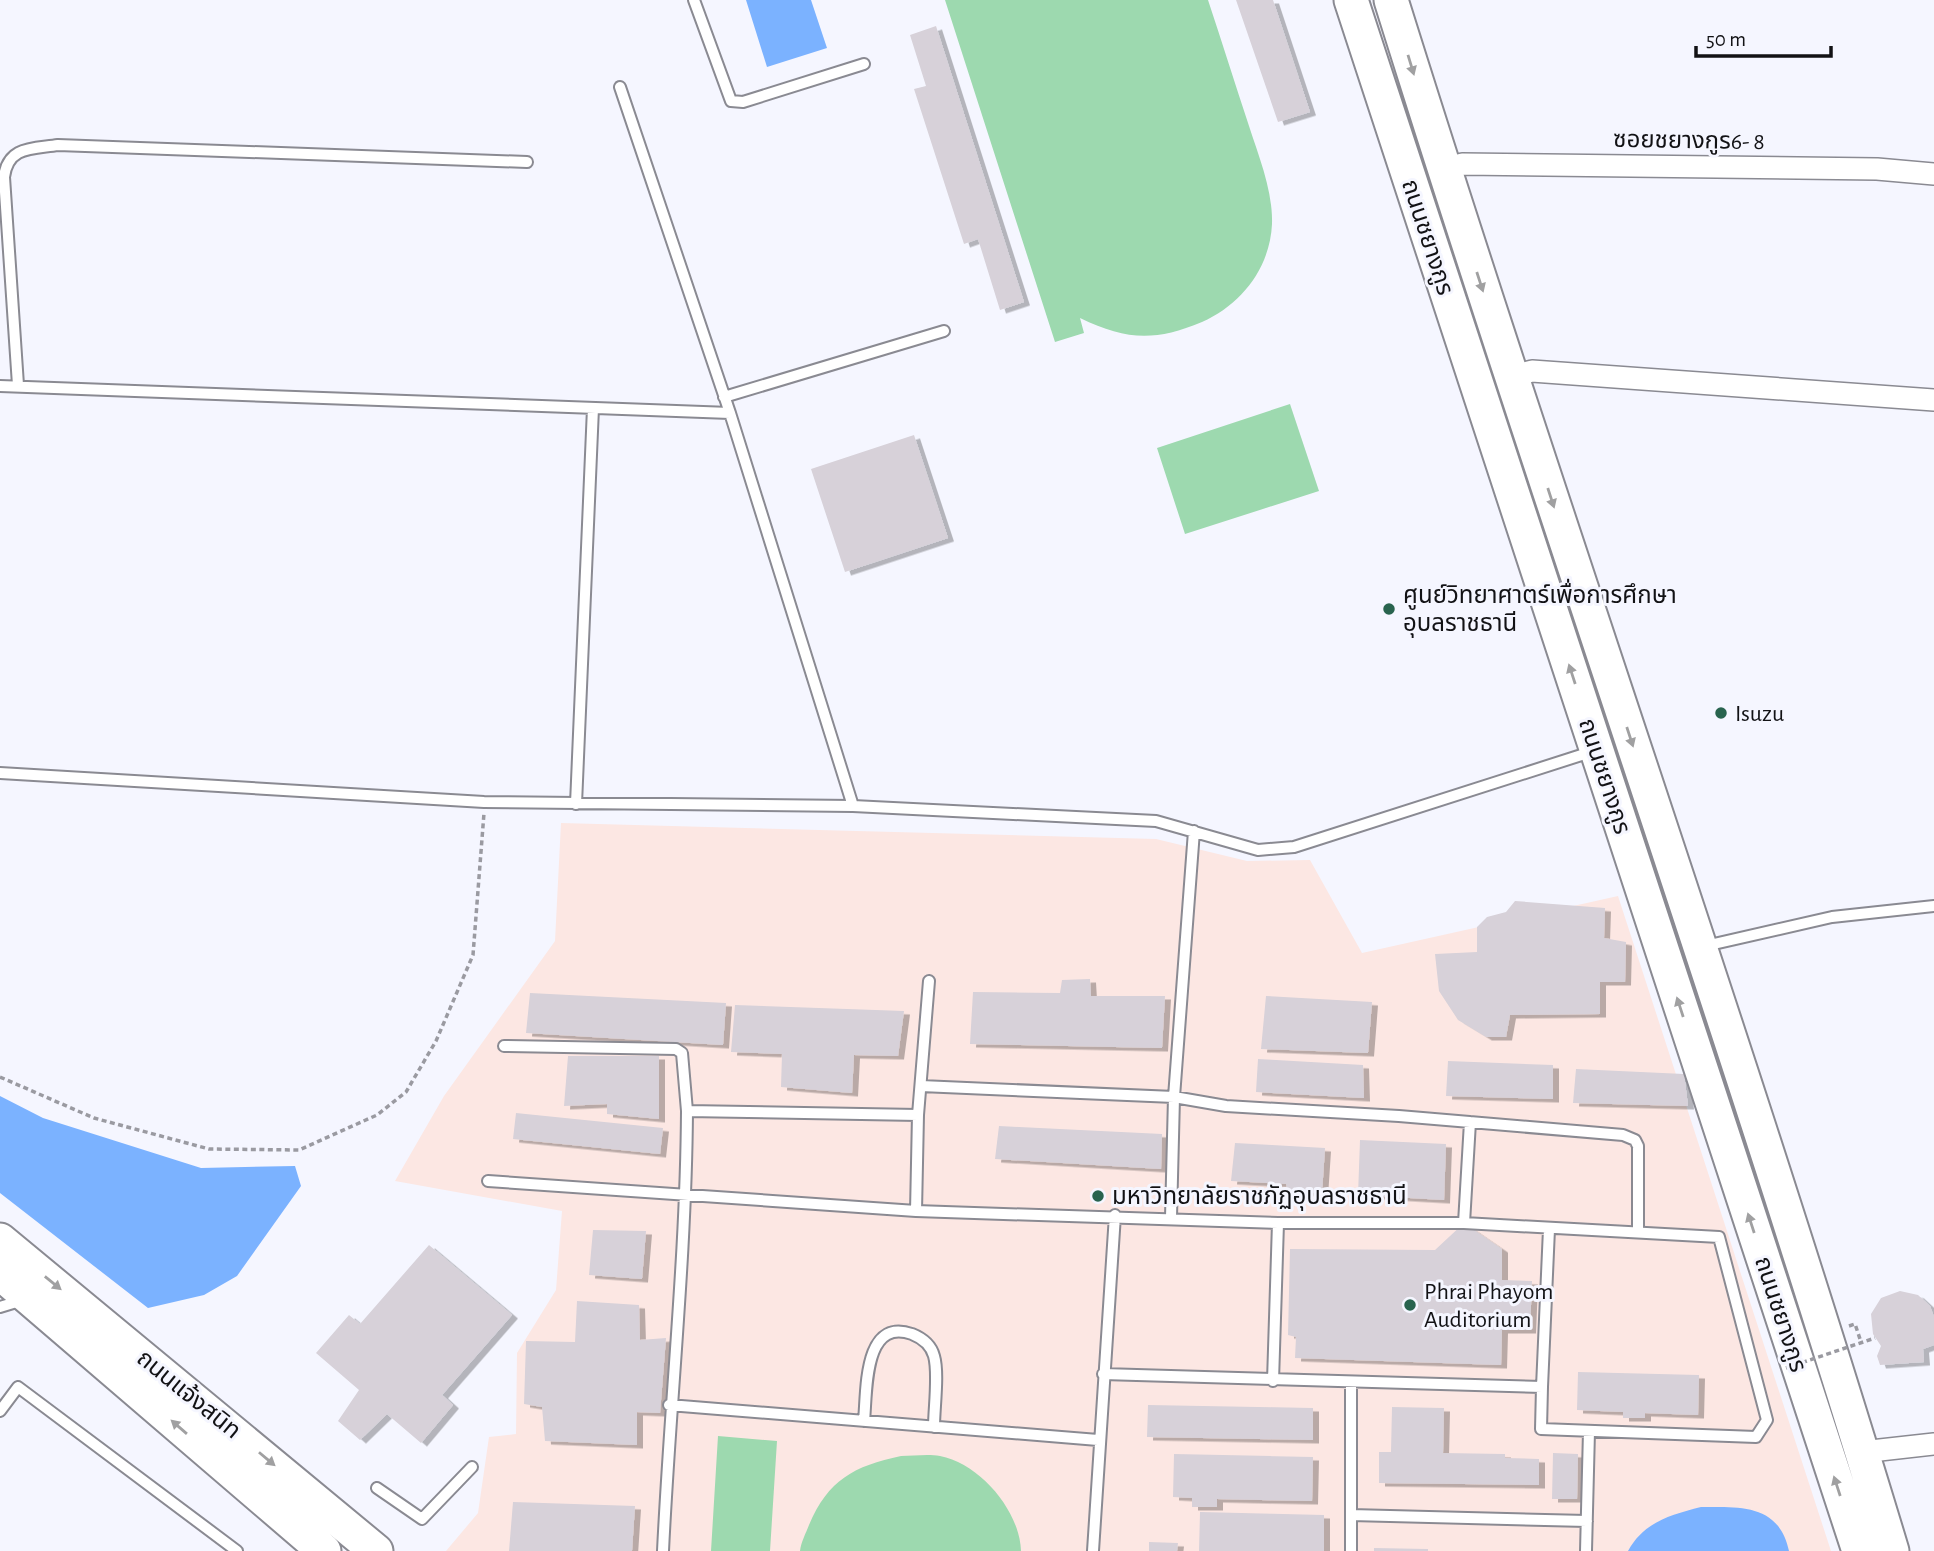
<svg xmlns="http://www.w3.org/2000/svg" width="1934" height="1551" font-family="'Alegreya Sans','Noto Sans Thai',sans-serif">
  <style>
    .education { fill: #fce7e3 }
    .green { fill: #9dd9af }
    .water { fill: #7bb2ff }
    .building { fill: #d7d1d9; filter: url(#shadow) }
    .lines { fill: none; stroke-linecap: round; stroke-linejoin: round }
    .lane-casing { stroke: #8a8a92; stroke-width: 14 }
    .street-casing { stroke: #8a8a92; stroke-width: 24 }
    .primary-casing { stroke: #8a8a92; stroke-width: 37 }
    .path { stroke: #9a9aa1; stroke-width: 3.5; stroke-dasharray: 5 3.5; stroke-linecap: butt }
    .lane { stroke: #fff; stroke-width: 10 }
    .street { stroke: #fff; stroke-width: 21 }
    .primary { stroke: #fff; stroke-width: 33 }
    .path-bridge { stroke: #9a9aa1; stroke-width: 3.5; stroke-dasharray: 5 3.5; stroke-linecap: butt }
    .oneway { fill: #a0a0a1 }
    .poi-dot { fill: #28634e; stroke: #f5f6ff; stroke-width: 2.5 }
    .labels { text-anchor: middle; stroke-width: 6; stroke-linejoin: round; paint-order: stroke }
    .street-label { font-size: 24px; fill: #121215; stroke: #f5f6ff }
    .poi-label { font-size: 24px; fill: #121215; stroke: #f5f6ff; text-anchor: start }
  </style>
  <defs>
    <filter id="shadow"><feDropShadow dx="6" dy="3.5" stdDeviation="0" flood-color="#0004"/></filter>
  </defs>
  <rect width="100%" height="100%" fill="#f5f6ff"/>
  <path class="education" d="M561,823L1156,839L1247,861L1310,860L1362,953L1618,896L1831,1551H446L478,1513L489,1437L516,1434L517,1353L556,1290L562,1211L395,1181L444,1096L555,941Z"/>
  <path class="green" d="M945,0H1208C1222,42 1235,84 1249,126C1259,157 1273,191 1272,224C1270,268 1241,305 1202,322C1154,342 1126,340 1080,318L1084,333L1055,342Z
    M1290,404L1319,491L1185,534L1157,448Z
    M718,1436L777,1441L770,1551H711Z
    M901,1456C913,1456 928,1454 940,1456C981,1464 1020,1512 1021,1551H800C801,1542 806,1533 809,1525C828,1480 854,1466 901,1456Z"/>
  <path class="water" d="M746,0H811L827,48L767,67Z
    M0,1096L43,1118L201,1168L295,1166L301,1186L237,1276L204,1295L148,1308L0,1193Z
    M1701,1507C1741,1507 1779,1504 1789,1551H1628C1644,1522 1670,1515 1701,1507Z"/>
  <path class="building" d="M1236,0H1273L1310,112L1278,122Z
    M936,26L1024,302L1000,310L978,239L964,244L914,89L926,86L910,35Z
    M914,435L948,538L845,572L811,469Z
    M1515,901L1605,908L1604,938L1626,942L1625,982H1600V1014L1510,1015L1506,1037H1486L1458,1020L1439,991L1435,954L1477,952V927L1487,917L1506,912Z
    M1090,979L1091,996H1165L1162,1048L970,1044L973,992L1060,993L1062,980Z
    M530,993L726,1003L723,1045L526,1033Z
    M1266,996L1372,1002L1368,1053L1261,1049Z
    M735,1005L904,1011L898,1056L854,1055L852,1093L781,1087L782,1054L731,1052Z
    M568,1056H659V1119L607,1114V1104L564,1106Z
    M1258,1059L1363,1065L1364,1098L1256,1092Z
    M1448,1061L1553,1065V1099L1446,1096Z
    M1576,1069L1684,1074L1688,1106L1573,1103Z
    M516,1113L663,1128L660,1154L513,1139Z
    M999,1126L1162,1134L1161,1169L995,1159Z
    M1360,1140L1446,1144L1444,1200L1358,1195Z
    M1235,1143L1325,1148L1322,1193L1288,1192L1286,1184L1231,1181Z
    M1464,1223L1502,1249V1280L1532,1281L1530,1330H1502L1501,1365L1295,1358L1296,1337L1288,1335L1290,1249L1435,1250Z
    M593,1230L646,1231L642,1279L589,1275Z
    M429,1245L512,1315L442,1395L453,1405L421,1443L387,1414L360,1440L338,1421L359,1390L316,1353L349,1315L360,1324Z
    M1900,1291L1918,1295L1930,1306L1934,1317V1345L1923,1349L1924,1362L1880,1365L1877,1356L1881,1346L1873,1334L1871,1314L1881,1298Z
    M577,1301L639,1305L640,1340L666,1338L660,1413L637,1412V1445L545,1441L542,1407L524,1404L526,1341L575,1342Z
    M1578,1372L1699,1375L1698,1415L1645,1413V1418H1623V1412L1577,1410Z
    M1148,1405L1313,1408V1440L1147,1437Z
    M1392,1407L1444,1408L1443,1453L1505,1454V1458L1539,1459V1485L1379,1483V1452H1391Z
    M1553,1453L1578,1454L1577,1499H1552Z
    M1174,1454L1313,1457L1312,1501L1217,1499V1507H1192V1498L1173,1497Z
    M513,1502L635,1506L632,1551H509Z
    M1200,1512L1324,1515V1551H1199Z
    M1149,1542L1178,1543L1177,1551H1149Z
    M1374,1548L1428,1549V1551H1374Z"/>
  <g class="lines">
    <g class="lane-casing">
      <path id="lane" d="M694,0L731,101L743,102L864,64
        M620,87L730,413L853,806
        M18,385L4,177C8,146 32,149 58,145L527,162
        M0,386L730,413
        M724,397L944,331
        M0,773L484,802L853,806L1156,821L1258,850L1294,847L1594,751
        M576,804L593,408
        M1705,946L1832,917L1934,906
        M504,1046L676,1049L682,1053L687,1111
        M921,1086L1174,1097L1226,1106L1399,1116L1623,1135L1635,1140L1638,1146V1231
        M488,1181L916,1211L1278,1223H1464L1719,1237L1767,1420L1756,1437L1541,1429L1542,1387L1103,1374
        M916,1211L918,1115L929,981
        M1171,1217L1174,1097L1194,831
        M1464,1223L1470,1122
        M0,1307L23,1300
        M1273,1381L1278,1223
        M1542,1387L1549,1229
        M669,1405L1098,1440
        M0,1411L18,1387L237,1551
        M864,1421C867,1391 863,1317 912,1334C922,1338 931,1345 934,1356C939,1373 934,1408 934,1427
        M377,1488L422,1519L472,1467
        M1351,1515L1587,1521
        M663,1551C670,1404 686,1258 687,1111L918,1115
        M1093,1551L1115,1215
        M1351,1551V1384
        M1586,1551L1589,1431"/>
    </g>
    <g class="street-casing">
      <path id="street" d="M1444,169L1462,164L1877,169L1934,174
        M1511,377L1532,371L1934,400
        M1862,1452L1934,1444"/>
    </g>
    <g class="primary-casing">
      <path id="primary" d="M1351,0L1859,1551
        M1391,0C1553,519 1735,1031 1892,1551
        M0,1240L376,1551
        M0,1273L324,1551"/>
    </g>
    <path class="path" d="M0,1077L94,1118L209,1149L299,1150L377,1115L406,1092L436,1041L473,955L484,813
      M1849,1326L1855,1324L1861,1342"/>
    <use href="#lane" class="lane"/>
    <use href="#street" class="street"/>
    <use href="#primary" class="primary"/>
    <path class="path-bridge" d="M1786,1368L1875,1338"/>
  </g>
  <defs><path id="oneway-solid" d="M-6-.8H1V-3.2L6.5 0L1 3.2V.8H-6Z" transform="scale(1.75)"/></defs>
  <g class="oneway">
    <use href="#oneway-solid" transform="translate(1411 65) rotate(73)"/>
    <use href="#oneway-solid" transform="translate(1480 282) rotate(72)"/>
    <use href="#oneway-solid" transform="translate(1551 498) rotate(72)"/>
    <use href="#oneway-solid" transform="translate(1572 674) rotate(-108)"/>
    <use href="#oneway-solid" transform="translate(1630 737) rotate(72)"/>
    <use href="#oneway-solid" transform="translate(1680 1007) rotate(-108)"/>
    <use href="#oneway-solid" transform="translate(1751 1223) rotate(-108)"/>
    <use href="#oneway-solid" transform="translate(53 1283) rotate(39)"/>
    <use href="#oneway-solid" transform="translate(179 1427) rotate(-139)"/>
    <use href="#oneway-solid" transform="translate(267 1459) rotate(40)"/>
    <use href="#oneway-solid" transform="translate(1837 1486) rotate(-108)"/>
  </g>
  <g class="poi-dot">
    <circle cx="1389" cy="609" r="7"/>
    <circle cx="1721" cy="713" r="7"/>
    <circle cx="1098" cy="1196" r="7"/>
    <circle cx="1410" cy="1305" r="7"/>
  </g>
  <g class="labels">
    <g class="street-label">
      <text transform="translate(1689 140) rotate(1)" y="8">ซอยชยางกูร6- 8</text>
      <text transform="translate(1428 237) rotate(72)" y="8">ถนนชยางกูร</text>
      <text transform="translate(1605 776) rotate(72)" y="8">ถนนชยางกูร</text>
      <text transform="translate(1781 1314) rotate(72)" y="8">ถนนชยางกูร</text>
      <text transform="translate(189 1394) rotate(39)" y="8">ถนนแจ้งสนิท</text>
    </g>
    <g class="poi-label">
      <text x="1403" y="603">ศูนย์วิทยาศาตร์เพื่อการศึกษา<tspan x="1403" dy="28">อุบลราชธานี</tspan></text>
      <text x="1735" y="721">Isuzu</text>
      <text x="1112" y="1204">มหาวิทยาลัยราชภัฏอุบลราชธานี</text>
      <text x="1424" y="1299">Phrai Phayom<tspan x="1424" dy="28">Auditorium</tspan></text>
    </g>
  </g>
  <path d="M1696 46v10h135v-10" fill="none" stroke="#121215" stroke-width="3.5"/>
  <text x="1706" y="46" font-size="21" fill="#121215" stroke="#f5f6ff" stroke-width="5" paint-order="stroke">50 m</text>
</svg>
